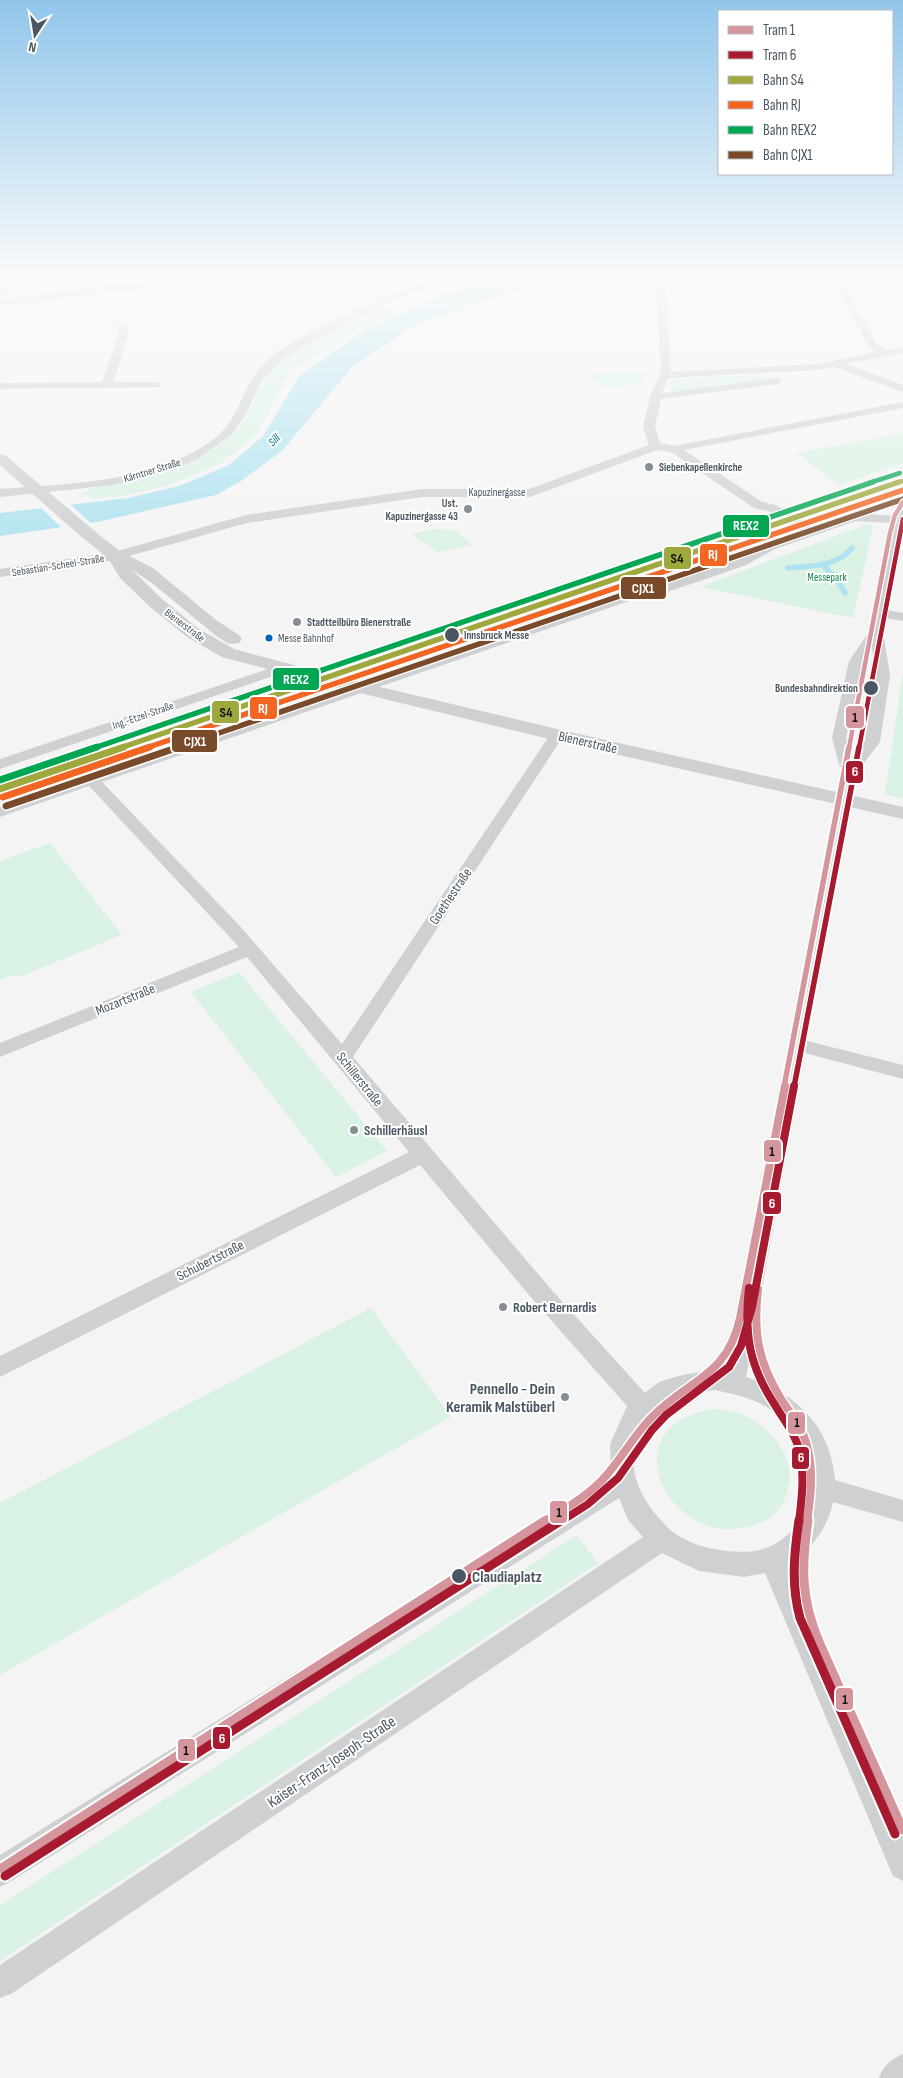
<svg xmlns="http://www.w3.org/2000/svg" width="903" height="2078" font-family="'Sofia Sans Condensed',sans-serif">
  <style>
    .green { fill: #d9f2e3 }
    .water { fill: #aee2f0 }
    .pier { fill: #f4f4f4 }
    .lines { fill: none; stroke-linecap: round; stroke-linejoin: round }
    .stream { stroke: #aee2f0; stroke-width: 5.5 }
    .minor { fill: #ced0d2; fill-rule: evenodd }
    .tertiary { fill: #ced0d2; fill-rule: evenodd }
    .rail-1-far2-casing { stroke: #fff; stroke-width: 6 }
    .rail-1-far1-casing { stroke: #fff; stroke-width: 8 }
    .rail-1-casing { stroke: #fff; stroke-width: 10 }
    .rail-2-far1-casing { stroke: #fff; stroke-width: 8 }
    .rail-2-casing { stroke: #fff; stroke-width: 10 }
    .rail-3-far2-casing { stroke: #fff; stroke-width: 6 }
    .rail-3-far1-casing { stroke: #fff; stroke-width: 8 }
    .rail-3-casing { stroke: #fff; stroke-width: 10 }
    .rail-4-far1-casing { stroke: #fff; stroke-width: 8 }
    .rail-4-casing { stroke: #fff; stroke-width: 10 }
    .rail-1-far2 { stroke: #9fa83c; stroke-width: 4.5 }
    .rail-1-far1 { stroke: #9fa83c; stroke-width: 5.5 }
    .rail-1 { stroke: #9fa83c; stroke-width: 7 }
    .rail-2-far1 { stroke: #f26522; stroke-width: 5.5 }
    .rail-2 { stroke: #f26522; stroke-width: 7 }
    .rail-3-far2 { stroke: #00a651; stroke-width: 4.5 }
    .rail-3-far1 { stroke: #00a651; stroke-width: 5.5 }
    .rail-3 { stroke: #00a651; stroke-width: 7 }
    .rail-4-far1 { stroke: #7a4b2a; stroke-width: 5.5 }
    .rail-4 { stroke: #7a4b2a; stroke-width: 7 }
    .tram-1-far3-casing { stroke: #fff; stroke-width: 7 }
    .tram-1-far2-casing { stroke: #fff; stroke-width: 9 }
    .tram-1-far1-casing { stroke: #fff; stroke-width: 11 }
    .tram-1-casing { stroke: #fff; stroke-width: 13 }
    .tram-2-far3-casing { stroke: #fff; stroke-width: 7 }
    .tram-2-far2-casing { stroke: #fff; stroke-width: 9 }
    .tram-2-far1-casing { stroke: #fff; stroke-width: 11 }
    .tram-2-casing { stroke: #fff; stroke-width: 13 }
    .tram-1-far3 { stroke: #d4969c; stroke-width: 4.5 }
    .tram-1-far2 { stroke: #d4969c; stroke-width: 5.5 }
    .tram-1-far1 { stroke: #d4969c; stroke-width: 8 }
    .tram-1 { stroke: #d4969c; stroke-width: 9 }
    .tram-2-far3 { stroke: #a81a30; stroke-width: 4.5 }
    .tram-2-far2 { stroke: #a81a30; stroke-width: 5.5 }
    .tram-2-far1 { stroke: #a81a30; stroke-width: 8 }
    .tram-2 { stroke: #a81a30; stroke-width: 9 }
    .poi-dot { fill: #868d94; stroke: #fff; stroke-width: 2 }
    .stop-dot { fill: #4a5661; stroke: #fff; stroke-width: 2 }
    .bus-dot { fill: #0065bd; stroke: #fff; stroke-width: 2 }
    .labels { text-anchor: middle; stroke-width: 4; stroke-linejoin: round; paint-order: stroke }
    .far-poi-label { font-size: 11px; font-weight: bold; fill: #4a5661; stroke: #fff; text-anchor: start }
    .far-street-label { font-size: 11px; fill: #4a5661; stroke: #fff }
    .far-park-label { font-size: 11px; fill: #17864f; stroke: #fff }
    .far-stop-label { font-size: 11px; font-weight: bold; fill: #4a5661; stroke: #fff; text-anchor: start }
    .far-bus-label { font-size: 11px; fill: #4a5661; stroke: #fff; text-anchor: start }
    .far-water-label { font-size: 12px; font-style: italic; fill: #0c7c9b; stroke: #fff }
    .street-label { font-size: 14px; fill: #4a5661; stroke: #fff }
    .poi-label { font-size: 14px; font-weight: bold; fill: #4a5661; stroke: #fff; text-anchor: start }
    .near-poi-label { font-size: 16px; font-weight: bold; fill: #4a5661; stroke: #fff; text-anchor: end }
    .near-stop-label { font-size: 16px; font-weight: bold; fill: #4a5661; stroke: #fff; text-anchor: start }
    .near-street-label { font-size: 16px; fill: #4a5661; stroke: #fff }
    .line-badge { stroke: #fff; stroke-width: 2 }
    .badge-label { font-size: 14px; text-anchor: middle; font-weight: bold; fill: #fff }
    .pale-badge-label { font-size: 14px; text-anchor: middle; font-weight: bold; fill: #111 }
  </style>
  <rect width="100%" height="100%" fill="#f4f4f4"/>
  <path class="green" d="M31,276H173L37,292L33,289L25,288Z
    M642,284L647,285L649,297L585,289Z
    M375,306L397,311L364,326L290,372L256,436L220,464L167,486L122,496L91,499L90,495L81,496V493L89,492L88,489L123,483L210,450L223,442L242,425L269,370L286,355Z
    M625,372L644,373L642,384C632,384 608,390 601,386C596,383 592,379 588,375L590,374Z
    M762,375L769,380L675,392L668,390L671,382L675,379Z
    M903,433V463L839,485L796,453Z
    M868,524L873,526L853,618L700,587Z
    M430,529L456,530L472,545L437,552L412,535Z
    M903,672V799L885,794Z
    M50,843L122,935L19,977L17,974L0,980V861Z
    M239,972L387,1151L336,1177L191,992Z
    M371,1308L451,1417L0,1675V1503Z
    M717,1409C724,1410 732,1411 739,1413C771,1426 801,1460 786,1496C782,1506 774,1517 764,1521C673,1564 601,1422 717,1409Z
    M577,1535L598,1563L0,1961V1905Z"/>
  <path class="water" d="M502,276H601L561,279L467,306L415,325L351,368L283,450L241,481L216,495L97,522L0,536V513L128,498L179,486L229,465L263,436L300,375L370,327L443,294Z"/>
  <path class="pier" d="M69,503L93,525L63,529L39,506Z"/>
  <g class="lines">
    <path class="stream" d="M822,564L838,581L845,593
      M788,568C811,566 836,567 852,548"/>
    <path class="minor" d="M655,276H665L671,372L817,364L877,352L868,346L831,276H840L877,344L888,350L903,347V353L846,364L903,385V392L834,367L817,370L668,378L662,393L778,378L783,381L778,384L661,399L655,427L660,443L674,446L903,402V408L684,450L762,502L776,505L813,527L855,513L893,516L899,507L903,506V520L887,610L903,613V621L885,618L883,632L890,675L880,742L857,772L807,1041L903,1065V1079L805,1053L746,1377C795,1392 831,1426 835,1480L903,1500V1522L833,1502C828,1528 810,1552 787,1564L903,1832V1881L893,1876L765,1573L744,1577L699,1571L662,1553L11,1994L0,1998V1965L643,1537L628,1520L619,1498L10,1882L0,1887V1855L611,1477L610,1444L627,1406L534,1301L420,1165L0,1377V1356L409,1152L247,957L0,1057V1043L239,947L89,786L0,817V807L627,592L654,587L699,572L736,559L767,543L802,531L768,511L754,508L671,452L657,450L530,497H422L247,523L115,560L0,577V569L114,552L246,515L422,489H529L649,445L643,427L650,397L661,371ZM856,521L890,523L869,632L849,661L832,738L841,771L724,1372C709,1369 671,1376 658,1383C653,1386 649,1390 645,1393L550,1288L353,1057L564,735L562,732H552L342,1044L239,925L102,782L635,599L661,594L709,578L746,565L775,549ZM872,648L876,675L865,741L852,757L846,738L863,661ZM714,1390C734,1394 754,1398 771,1410C812,1438 828,1501 786,1536C768,1552 749,1553 726,1551C706,1548 689,1544 673,1532C668,1529 664,1523 660,1519C635,1492 623,1456 644,1422C647,1417 653,1414 658,1410C663,1407 668,1401 673,1399C686,1394 701,1393 714,1390Z
      M419,285L424,288L422,290L378,305L284,358L262,380L245,416L231,435L199,458L173,470L114,485L0,497V489C71,483 155,484 215,438C238,420 241,391 259,369C277,348 305,336 329,324C361,308 384,294 419,285Z
      M123,322L128,325V336L113,382H156L160,383L161,385L160,387L0,389V383L102,382L118,336V325Z
      M286,663L291,664L293,667L291,670L0,769V759Z
      M903,2054V2078H879C884,2065 890,2060 903,2054Z"/>
    <path class="tertiary" d="M12,276L6,293L0,297V276Z
      M188,276H227L221,279L0,306V298Z
      M447,276L556,280L665,276C650,289 463,290 447,276Z
      M0,454L5,455L104,539L123,553L153,568L216,620L239,635L242,639L239,643L233,644L227,643L215,635L152,583L131,569L161,598L199,629L234,649L338,677L557,729L903,807V819L557,741L327,685L222,657L187,637L149,606L120,578L108,558L78,534L0,465Z"/>
    <g class="rail-1-far2-casing">
      <path id="rail-1-far2" d="M896,483L903,481"/>
    </g>
    <g class="rail-1-far1-casing">
      <path id="rail-1-far1" d="M120,748L899,482"/>
    </g>
    <g class="rail-1-casing">
      <path id="rail-1" d="M0,789L124,747"/>
    </g>
    <g class="rail-2-far1-casing">
      <path id="rail-2-far1" d="M146,748L903,490"/>
    </g>
    <g class="rail-2-casing">
      <path id="rail-2" d="M3,797L150,747"/>
    </g>
    <g class="rail-3-far2-casing">
      <path id="rail-3-far2" d="M869,483L900,473"/>
    </g>
    <g class="rail-3-far1-casing">
      <path id="rail-3-far1" d="M94,748L873,482"/>
    </g>
    <g class="rail-3-casing">
      <path id="rail-3" d="M0,780L97,747"/>
    </g>
    <g class="rail-4-far1-casing">
      <path id="rail-4-far1" d="M175,748L903,499"/>
    </g>
    <g class="rail-4-casing">
      <path id="rail-4" d="M6,806L179,747"/>
    </g>
    <use href="#rail-1-far2" class="rail-1-far2"/>
    <use href="#rail-1-far1" class="rail-1-far1"/>
    <use href="#rail-1" class="rail-1"/>
    <use href="#rail-2-far1" class="rail-2-far1"/>
    <use href="#rail-2" class="rail-2"/>
    <use href="#rail-3-far2" class="rail-3-far2"/>
    <use href="#rail-3-far1" class="rail-3-far1"/>
    <use href="#rail-3" class="rail-3"/>
    <use href="#rail-4-far1" class="rail-4-far1"/>
    <use href="#rail-4" class="rail-4"/>
    <g class="tram-1-far3-casing">
      <path id="tram-1-far3" d="M849,748L890,533L895,515L903,502"/>
    </g>
    <g class="tram-1-far2-casing">
      <path id="tram-1-far2" d="M784,1087L849,747"/>
    </g>
    <g class="tram-1-far1-casing">
      <path id="tram-1-far1" d="M758,1289C753,1333 758,1361 781,1399C790,1413 801,1426 806,1442C814,1468 811,1496 807,1522
        M544,1522C566,1508 588,1496 605,1477C622,1458 634,1435 652,1417C689,1379 727,1377 740,1318L785,1086"/>
    </g>
    <g class="tram-1-casing">
      <path id="tram-1" d="M808,1520C801,1568 801,1600 820,1644L903,1830
        M0,1869L546,1520"/>
    </g>
    <g class="tram-2-far3-casing">
      <path id="tram-2-far3" d="M859,748L903,519"/>
    </g>
    <g class="tram-2-far2-casing">
      <path id="tram-2-far2" d="M794,1087L859,747"/>
    </g>
    <g class="tram-2-far1-casing">
      <path id="tram-2-far1" d="M749,1288C744,1334 749,1366 775,1405C783,1419 795,1433 799,1449C805,1473 802,1497 799,1522
        M560,1522L588,1504L618,1478L652,1430L666,1415L729,1367L741,1346L752,1307L794,1086"/>
    </g>
    <g class="tram-2-casing">
      <path id="tram-2" d="M799,1520C794,1554 791,1585 800,1618L895,1834
        M5,1876L562,1520"/>
    </g>
    <use href="#tram-1-far3" class="tram-1-far3"/>
    <use href="#tram-1-far2" class="tram-1-far2"/>
    <use href="#tram-1-far1" class="tram-1-far1"/>
    <use href="#tram-1" class="tram-1"/>
    <use href="#tram-2-far3" class="tram-2-far3"/>
    <use href="#tram-2-far2" class="tram-2-far2"/>
    <use href="#tram-2-far1" class="tram-2-far1"/>
    <use href="#tram-2" class="tram-2"/>
  </g>
  <linearGradient id="sky" x2="0" y2="1"><stop stop-color="#91c6eb"/><stop offset="0.49" stop-color="#fafafa"/><stop offset="1" stop-color="#fafafa" stop-opacity="0"/></linearGradient>
  <rect width="903" height="567" fill="url(#sky)"/>
  <g class="poi-dot">
    <circle cx="649" cy="467" r="5"/>
    <circle cx="468" cy="509" r="5"/>
    <circle cx="297" cy="622" r="5"/>
    <circle cx="354" cy="1130" r="5"/>
    <circle cx="503" cy="1307" r="5"/>
    <circle cx="565" cy="1397" r="5"/>
  </g>
  <g class="stop-dot">
    <circle cx="452" cy="635" r="8"/>
    <circle cx="871" cy="688" r="8"/>
    <circle cx="459" cy="1576" r="8"/>
  </g>
  <circle class="bus-dot" cx="269" cy="638" r="4.5"/>
  <g class="labels">
    <g class="far-poi-label">
      <text x="659" y="471">Siebenkapellenkirche</text>
      <text x="458" y="507" text-anchor="end">Ust.<tspan x="458" dy="13">Kapuzinergasse 43</tspan></text>
      <text x="307" y="626">Stadtteilbüro Bienerstraße</text>
    </g>
    <g class="far-street-label">
      <text transform="translate(152 470) rotate(-17)" y="4">Kärntner Straße</text>
      <text x="497" y="496">Kapuzinergasse</text>
      <text transform="translate(58 565) rotate(-9)" y="4">Sebastian-Scheel-Straße</text>
      <text transform="translate(185 625) rotate(37)" y="4">Bienerstraße</text>
      <text transform="translate(143 715) rotate(-19)" y="4">Ing.-Etzel-Straße</text>
    </g>
    <g class="far-park-label">
      <text x="827" y="581">Messepark</text>
    </g>
    <g class="far-stop-label">
      <text x="464" y="639">Innsbruck Messe</text>
      <text x="858" y="692" text-anchor="end">Bundesbahndirektion</text>
    </g>
    <g class="far-bus-label">
      <text x="278" y="642">Messe Bahnhof</text>
    </g>
    <g class="far-water-label">
      <text transform="translate(274 440) rotate(-45)" y="4">Sill</text>
    </g>
    <g class="street-label">
      <text transform="translate(588 742) rotate(13)" y="5">Bienerstraße</text>
      <text transform="translate(450 896) rotate(-56)" y="5">Goethestraße</text>
      <text transform="translate(125 999) rotate(-22)" y="5">Mozartstraße</text>
      <text transform="translate(360 1079) rotate(51)" y="5">Schillerstraße</text>
      <text transform="translate(210 1260) rotate(-27)" y="5">Schubertstraße</text>
    </g>
    <g class="poi-label">
      <text x="364" y="1135">Schillerhäusl</text>
      <text x="513" y="1312">Robert Bernardis</text>
    </g>
    <g class="near-poi-label">
      <text x="555" y="1394">Pennello - Dein<tspan x="555" dy="18">Keramik Malstüberl</tspan></text>
    </g>
    <g class="near-stop-label">
      <text x="472" y="1582">Claudiaplatz</text>
    </g>
    <g class="near-street-label">
      <text transform="translate(331 1761) rotate(-34)" y="6">Kaiser-Franz-Joseph-Straße</text>
    </g>
  </g>
  <g class="line-badge">
    <rect x="722" y="514" width="48" height="24" rx="5" fill="#00a651"/>
    <rect x="699" y="543" width="29" height="24" rx="5" fill="#f26522"/>
    <rect x="663" y="546" width="29" height="24" rx="5" fill="#9fa83c"/>
    <rect x="620" y="576" width="47" height="24" rx="5" fill="#7a4b2a"/>
    <rect x="272" y="667" width="48" height="24" rx="5" fill="#00a651"/>
    <rect x="249" y="696" width="29" height="24" rx="5" fill="#f26522"/>
    <rect x="211" y="700" width="29" height="24" rx="5" fill="#9fa83c"/>
    <rect x="845" y="705" width="20" height="24" rx="5" fill="#d4969c"/>
    <rect x="171" y="729" width="47" height="24" rx="5" fill="#7a4b2a"/>
    <rect x="845" y="760" width="19" height="24" rx="5" fill="#a81a30"/>
    <rect x="763" y="1139" width="19" height="24" rx="5" fill="#d4969c"/>
    <rect x="762" y="1191" width="20" height="24" rx="5" fill="#a81a30"/>
    <rect x="787" y="1411" width="19" height="24" rx="5" fill="#d4969c"/>
    <rect x="791" y="1446" width="19" height="24" rx="5" fill="#a81a30"/>
    <rect x="549" y="1500" width="19" height="24" rx="5" fill="#d4969c"/>
    <rect x="835" y="1687" width="19" height="24" rx="5" fill="#d4969c"/>
    <rect x="212" y="1726" width="19" height="24" rx="5" fill="#a81a30"/>
    <rect x="177" y="1738" width="19" height="24" rx="5" fill="#d4969c"/>
  </g>
  <g class="badge-label">
    <text x="746" y="530">REX2</text>
    <text x="713" y="559">RJ</text>
    <text x="643" y="593">CJX1</text>
    <text x="296" y="684">REX2</text>
    <text x="263" y="713">RJ</text>
    <text x="195" y="746">CJX1</text>
    <text x="855" y="776">6</text>
    <text x="772" y="1208">6</text>
    <text x="801" y="1462">6</text>
    <text x="222" y="1743">6</text>
  </g>
  <g class="pale-badge-label">
    <text x="677" y="563">S4</text>
    <text x="226" y="717">S4</text>
    <text x="855" y="722">1</text>
    <text x="772" y="1156">1</text>
    <text x="797" y="1427">1</text>
    <text x="559" y="1517">1</text>
    <text x="845" y="1704">1</text>
    <text x="186" y="1755">1</text>
  </g>
  <rect x="718" y="10" width="175" height="165" fill="#ffffff" stroke="#b7bbc0"/>
  <rect x="728" y="26" width="25" height="8" fill="#d4969c" stroke="#b7bbc0"/>
  <text x="763" y="35" font-size="15" fill="#4a5661">Tram 1</text>
  <rect x="728" y="51" width="25" height="8" fill="#a81a30" stroke="#b7bbc0"/>
  <text x="763" y="60" font-size="15" fill="#4a5661">Tram 6</text>
  <rect x="728" y="76" width="25" height="8" fill="#9fa83c" stroke="#b7bbc0"/>
  <text x="763" y="85" font-size="15" fill="#4a5661">Bahn S4</text>
  <rect x="728" y="101" width="25" height="8" fill="#f26522" stroke="#b7bbc0"/>
  <text x="763" y="110" font-size="15" fill="#4a5661">Bahn RJ</text>
  <rect x="728" y="126" width="25" height="8" fill="#00a651" stroke="#b7bbc0"/>
  <text x="763" y="135" font-size="15" fill="#4a5661">Bahn REX2</text>
  <rect x="728" y="151" width="25" height="8" fill="#7a4b2a" stroke="#b7bbc0"/>
  <text x="763" y="160" font-size="15" fill="#4a5661">Bahn CJX1</text>
  <g transform="translate(35 35) rotate(192)" stroke="#ffffff" stroke-width="4" paint-order="stroke">
  <path d="M0-4L9 19L0 12L-9 19Z" fill="#4a5661"/>
  <text y="-8" font-size="14" font-weight="bold" text-anchor="middle" fill="#4a5661">N</text>
  </g>
</svg>
